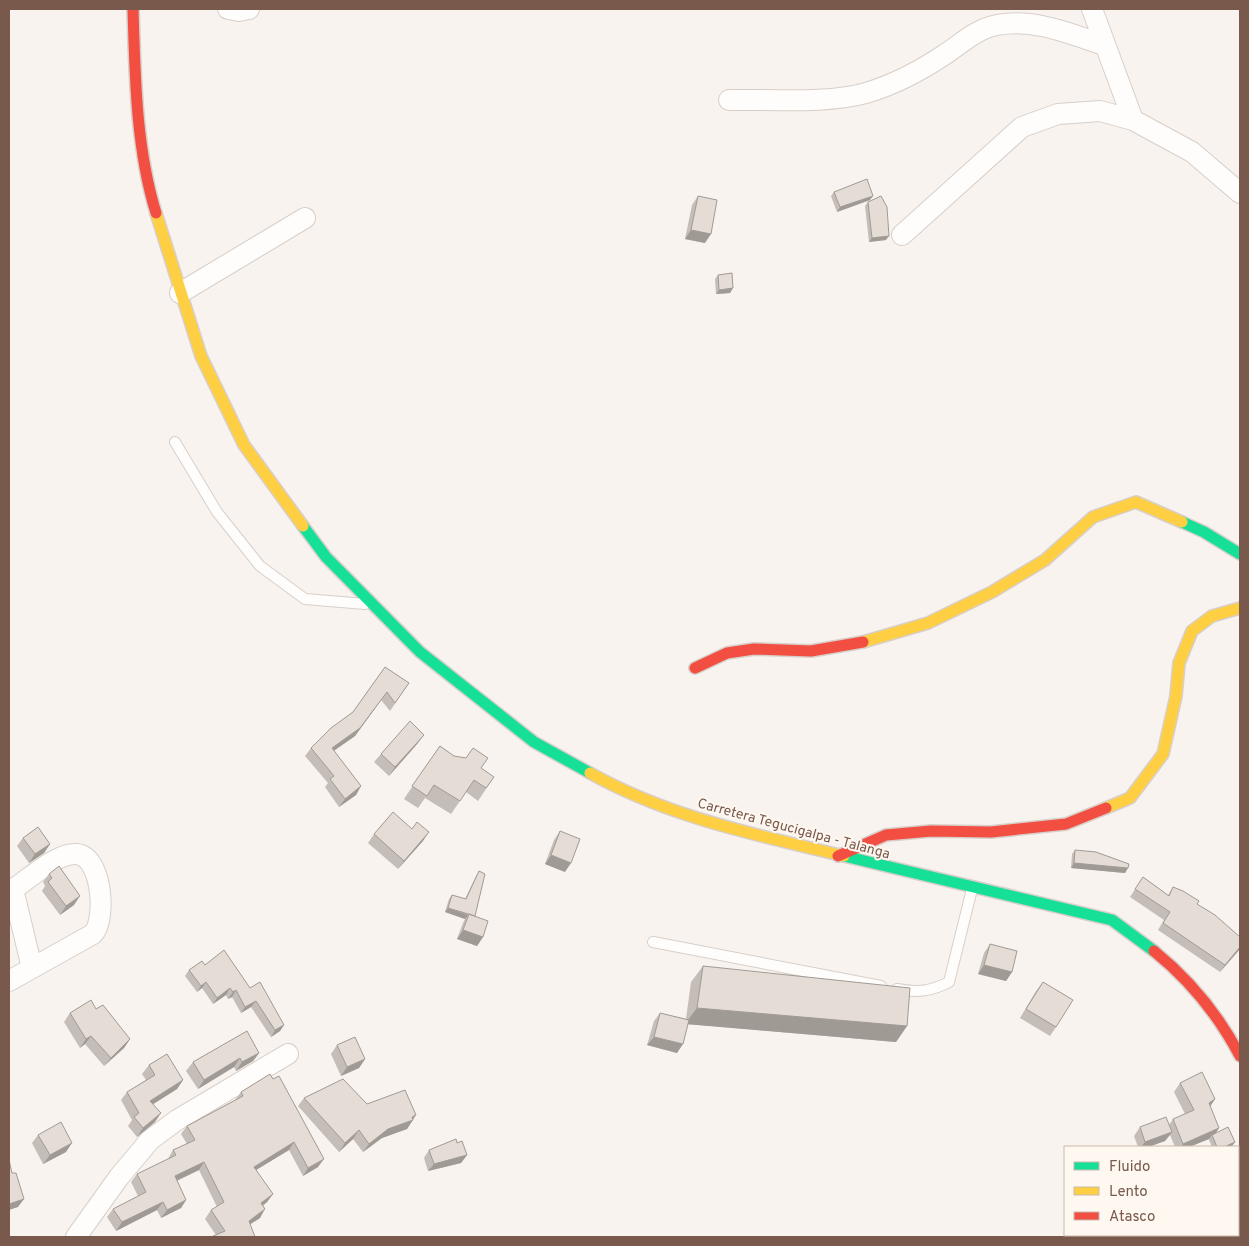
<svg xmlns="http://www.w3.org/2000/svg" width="1249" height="1246" font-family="Overpass,sans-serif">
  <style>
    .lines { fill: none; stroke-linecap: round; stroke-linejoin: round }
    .lane-casing { stroke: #d7cfca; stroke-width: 12 }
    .street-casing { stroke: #d7cfca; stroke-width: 22 }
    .fast-casing { stroke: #d8cfca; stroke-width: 14 }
    .slow-casing { stroke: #d8cfca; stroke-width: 14 }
    .jam-casing { stroke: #d8cfca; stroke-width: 14 }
    .lane { stroke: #fefdfc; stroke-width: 10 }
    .street { stroke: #fefdfc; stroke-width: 20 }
    .fast { stroke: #16e098; stroke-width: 11 }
    .slow { stroke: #ffcf43; stroke-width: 11 }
    .jam { stroke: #f24e42; stroke-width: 11 }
    .wall { fill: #c5bdb7 }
    .shaded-wall { fill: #a09a95 }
    .building { fill: #e5dcd5; stroke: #a09a95 }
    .labels { text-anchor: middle; stroke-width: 4; stroke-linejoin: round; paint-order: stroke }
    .street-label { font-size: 14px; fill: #78594c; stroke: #fff8f0 }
  </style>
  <rect width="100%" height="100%" fill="#f8f3ee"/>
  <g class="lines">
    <g class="lane-casing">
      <path id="lane" d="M175,442L217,512L260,566L305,599L365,604
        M653,942L881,986
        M897,989C917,993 932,991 949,982L972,889"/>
    </g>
    <g class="street-casing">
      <path id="street" d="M228,9L239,11L249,9
        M1092,9L1133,120
        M729,100C770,99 828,104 866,93C893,85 920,71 944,55C961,44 976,29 997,25C1034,18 1070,34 1104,45
        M902,235L1022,127L1058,114L1100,111L1133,120L1192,152L1240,193
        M180,293L305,218
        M13,889L32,968
        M9,892C26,882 55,853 76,854C102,855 107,919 93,934L9,981
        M76,1237L119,1177L150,1140L177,1120L288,1054"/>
    </g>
    <g class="fast-casing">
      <path id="fast" d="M1182,522L1204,532L1240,554
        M303,526L326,557L420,652L534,742L590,773
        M844,856L1112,920L1154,951"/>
    </g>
    <g class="slow-casing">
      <path id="slow" d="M156,213L201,356L244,445L303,526
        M863,642L928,623L992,592L1045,560L1093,517L1136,502L1182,522
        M590,773C668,817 757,835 844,856
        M1106,808L1130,798L1163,754L1176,696L1179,663L1192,631L1212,616L1240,608"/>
    </g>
    <g class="jam-casing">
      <path id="jam" d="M133,9C135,77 136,148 156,213
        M695,668L727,653L754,649L811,651L863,642
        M838,856L886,835L931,831L991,832L1066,824L1106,808
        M1154,951C1191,981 1218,1014 1240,1056"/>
    </g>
    <use href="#lane" class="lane"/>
    <use href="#street" class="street"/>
    <use href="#fast" class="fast"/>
    <use href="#slow" class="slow"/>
    <use href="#jam" class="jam"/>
  </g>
  <path class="wall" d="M834,192L870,200L837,212L831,196Z
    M698,196L705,243L685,239L692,205Z
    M868,202L886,240L869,242L865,206Z
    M718,275L733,288L730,293L716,294L715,279Z
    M385,667L409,683L390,711L381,700L355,736L334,751L361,786L356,795L339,807L325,787L328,783L305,756L311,748L353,712Z
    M418,743L389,776L374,762L381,754Z
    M440,746L454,756L481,768L494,777L478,801L466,792L451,814L425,798L418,808L404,799Z
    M560,831L565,872L545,864L554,840Z
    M374,834L423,841L398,869L368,843Z
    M23,838L50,844L44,853L29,863L17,846Z
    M1075,850L1128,868L1125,873L1071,868L1072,854Z
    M479,871L475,916L483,937L477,946L457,939L463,923L465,919L445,912L449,899L452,895L465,899L476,876Z
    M49,874L74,905L60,915L42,891L45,886L43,882Z
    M1143,877L1168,895L1173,887L1197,904L1240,949L1220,972L1158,930L1164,920L1130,897Z
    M990,944L1012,972L1006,981L978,974L984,953Z
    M205,965L250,988L284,1025L280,1031L271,1037L251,1007L241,1013L232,997L228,999L226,995L213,1004L202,988L197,992L185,976L189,970Z
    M703,966L907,1026L896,1042L688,1024L677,1053L647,1045L654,1021L660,1013L686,1019L691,982Z
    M1043,982L1056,1027L1050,1036L1020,1018L1036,991Z
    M96,1009L130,1039L124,1048L104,1066L85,1044L80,1048L64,1022L70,1013Z
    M337,1045L365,1059L359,1068L341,1076L331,1054Z
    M259,1053L253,1061L236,1071L234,1067L198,1089L186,1071L193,1062Z
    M149,1065L183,1080L177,1089L153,1104L155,1122L137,1137L128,1126L132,1120L121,1100L127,1092L146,1080L142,1074Z
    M270,1074L318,1167L303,1176L289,1150L256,1170L273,1194L267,1202L263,1206L260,1218L250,1224L216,1235L205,1219L211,1210L217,1207L199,1170L177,1181L186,1200L181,1208L161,1218L157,1210L116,1231L107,1217L113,1209L138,1196L131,1182L137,1174L168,1159L173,1150L187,1144L181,1134L187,1126L235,1100L241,1092Z
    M1180,1083L1215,1099L1210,1107L1219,1128L1216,1133L1235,1142L1232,1146L1230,1147H1212L1209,1140V1139L1189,1147H1175L1170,1135L1165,1141L1148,1147H1138L1134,1136L1140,1127L1169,1125L1173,1119L1185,1114L1174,1092Z
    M304,1098L367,1104L413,1119V1120L407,1129L382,1138L363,1152L353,1139L339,1152L298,1106Z
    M38,1135L66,1152L43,1164L32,1143Z
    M457,1143L467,1155L461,1163L428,1171L424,1158L429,1150Z
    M1126,1235H1166L1165,1237H1126Z"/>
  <path class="shaded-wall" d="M873,196L870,200L837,212L840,207Z
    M691,230L711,234L705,243L685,239Z
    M889,236L886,240L869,242L872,238Z
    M733,288L730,293L716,294L719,290Z
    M387,692L355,736L326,756L332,748Z
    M424,735L418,743L389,776L395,767Z
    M361,786L356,795L339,807L345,799Z
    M429,832L423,841L398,869L404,861Z
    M50,844L44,853L29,863L35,854Z
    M551,855L571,863L565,872L545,864Z
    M1074,863L1128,868L1125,873L1071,868Z
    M80,896L74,905L60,915L66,906Z
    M448,908L468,915L465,919L445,912Z
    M463,930L483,937L477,946L457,939Z
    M1240,947V949L1220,972L1225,965Z
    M984,965L1012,972L1006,981L978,974Z
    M206,982L202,988L197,992L201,986Z
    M230,988L226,995L213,1004L217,998Z
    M236,990L232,997L228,999L233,992Z
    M256,1001L251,1007L241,1013L245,1007Z
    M697,1008L907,1026L896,1042L685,1024Z
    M284,1025L280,1031L271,1037L275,1030Z
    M91,1036L85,1044L80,1048L86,1039Z
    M654,1037L683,1044L677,1053L647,1045Z
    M130,1039L124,1048L104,1066L111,1058Z
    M259,1053L253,1061L236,1071L242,1062Z
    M240,1058L234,1067L198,1089L204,1080Z
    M365,1059L359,1068L341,1076L347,1067Z
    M183,1080L177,1089L144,1110L150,1101Z
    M1215,1099L1209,1108V1103Z
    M161,1113L155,1122L137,1137L143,1128Z
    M416,1115L407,1129L382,1138L363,1152L369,1144L388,1129Z
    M1219,1128L1213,1137L1212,1135L1209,1139L1189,1147H1181L1183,1144Z
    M359,1130L353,1139L339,1152L345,1143Z
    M1172,1132L1165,1141L1148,1147H1141L1145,1142Z
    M294,1142L289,1150L248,1175L254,1167Z
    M1235,1142L1232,1146L1230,1147H1224Z
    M72,1143L66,1152L43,1164L50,1155Z
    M467,1155L461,1163L428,1171L434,1164Z
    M324,1159L318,1167L303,1176L308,1168Z
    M204,1162L199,1170L169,1184L175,1176Z
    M273,1194L267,1202L255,1211L261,1203Z
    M24,1199L18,1207L9,1210V1204Z
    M186,1200L181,1208L161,1218L167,1210Z
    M163,1202L157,1210L116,1231L122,1222Z
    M265,1209L260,1218L243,1229L249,1221Z
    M1131,1235H1166L1165,1237H1129Z"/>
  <path class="building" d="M867,179L873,196L840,207L834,192Z
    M698,196L717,200L711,234L691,230Z
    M881,196L887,207L889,236L872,238L868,202Z
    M732,273L733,288L719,290L718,275Z
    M385,667L409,683L395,703L387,692L360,728L332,748L361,786L345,799L330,779L334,776L311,748L331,728L353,712Z
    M410,721L424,735L395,767L381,754Z
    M440,746L454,756L466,758L473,748L488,758L481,768L494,777L486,788L474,780L460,801L434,785L427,796L412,786Z
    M393,812L412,829L417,822L429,832L404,861L374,834Z
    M38,827L50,844L35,854L23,838Z
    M560,831L580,839L571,863L551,855Z
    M1075,850L1096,852L1129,864L1128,868L1074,863Z
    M59,866L80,896L66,906L48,882L52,878L49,874Z
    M479,871L485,874L475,916L448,908L452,895L466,899Z
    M1143,877L1169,896L1173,887L1183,891L1199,901L1197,904L1215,915L1240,937V947L1225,965L1163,923L1170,912L1135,889Z
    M469,914L488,921L483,937L463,930Z
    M990,944L1017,951L1012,972L984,965Z
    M224,950L250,988L260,982L284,1025L275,1030L256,1001L245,1007L236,990L233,992L230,988L217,998L206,982L201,986L189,970L202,961L205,965Z
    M703,966L910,988L907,1026L697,1008Z
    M1043,982L1073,1000L1056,1027L1026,1009Z
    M91,1000L96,1009L103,1005L130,1039L111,1058L91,1036L86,1039L70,1013Z
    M660,1013L689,1020L683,1044L654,1037Z
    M247,1031L259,1053L242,1062L240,1058L204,1080L193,1062Z
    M355,1037L365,1059L347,1067L337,1045Z
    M167,1054L183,1080L150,1101L161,1113L143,1128L134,1117L139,1113L127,1092L155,1075L149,1065Z
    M1202,1072L1215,1099L1209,1103L1219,1128L1183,1144L1173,1119L1194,1110L1180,1083Z
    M270,1074L273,1079L279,1076L324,1159L308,1168L294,1142L254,1167L273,1194L261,1203L265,1209L249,1221L255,1237H211L225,1231L211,1210L224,1202L204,1162L175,1176L186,1200L167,1210L163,1202L122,1222L113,1209L146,1192L137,1174L176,1155L173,1150L195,1140L187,1126L243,1096L241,1092Z
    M343,1079L367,1104L405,1090L416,1115L412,1117L413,1120L388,1129L369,1144L359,1130L345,1143L304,1098Z
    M1166,1117L1172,1132L1145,1142L1140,1127Z
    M61,1122L72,1143L50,1155L38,1135Z
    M1228,1127L1235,1142L1224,1147H1217L1212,1135Z
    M456,1139L457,1143L462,1141L467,1155L434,1164L429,1150Z
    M9,1160L12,1173H16L24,1199L9,1204Z"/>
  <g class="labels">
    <g class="street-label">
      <text transform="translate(794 828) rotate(15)" y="5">Carretera Tegucigalpa - Talanga</text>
    </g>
  </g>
  <rect width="1249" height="1246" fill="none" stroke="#78594c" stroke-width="20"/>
  <rect x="1064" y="1146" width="175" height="90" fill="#fff8f0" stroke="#c9b8ae"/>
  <rect x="1074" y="1162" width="25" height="8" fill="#16e098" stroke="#c9b8ae"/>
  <text x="1109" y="1171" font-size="15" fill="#78594c">Fluido</text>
  <rect x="1074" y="1187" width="25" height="8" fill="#ffcf43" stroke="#c9b8ae"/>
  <text x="1109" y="1196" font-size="15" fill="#78594c">Lento</text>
  <rect x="1074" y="1212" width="25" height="8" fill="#f24e42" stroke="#c9b8ae"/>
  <text x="1109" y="1221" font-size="15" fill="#78594c">Atasco</text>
</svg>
